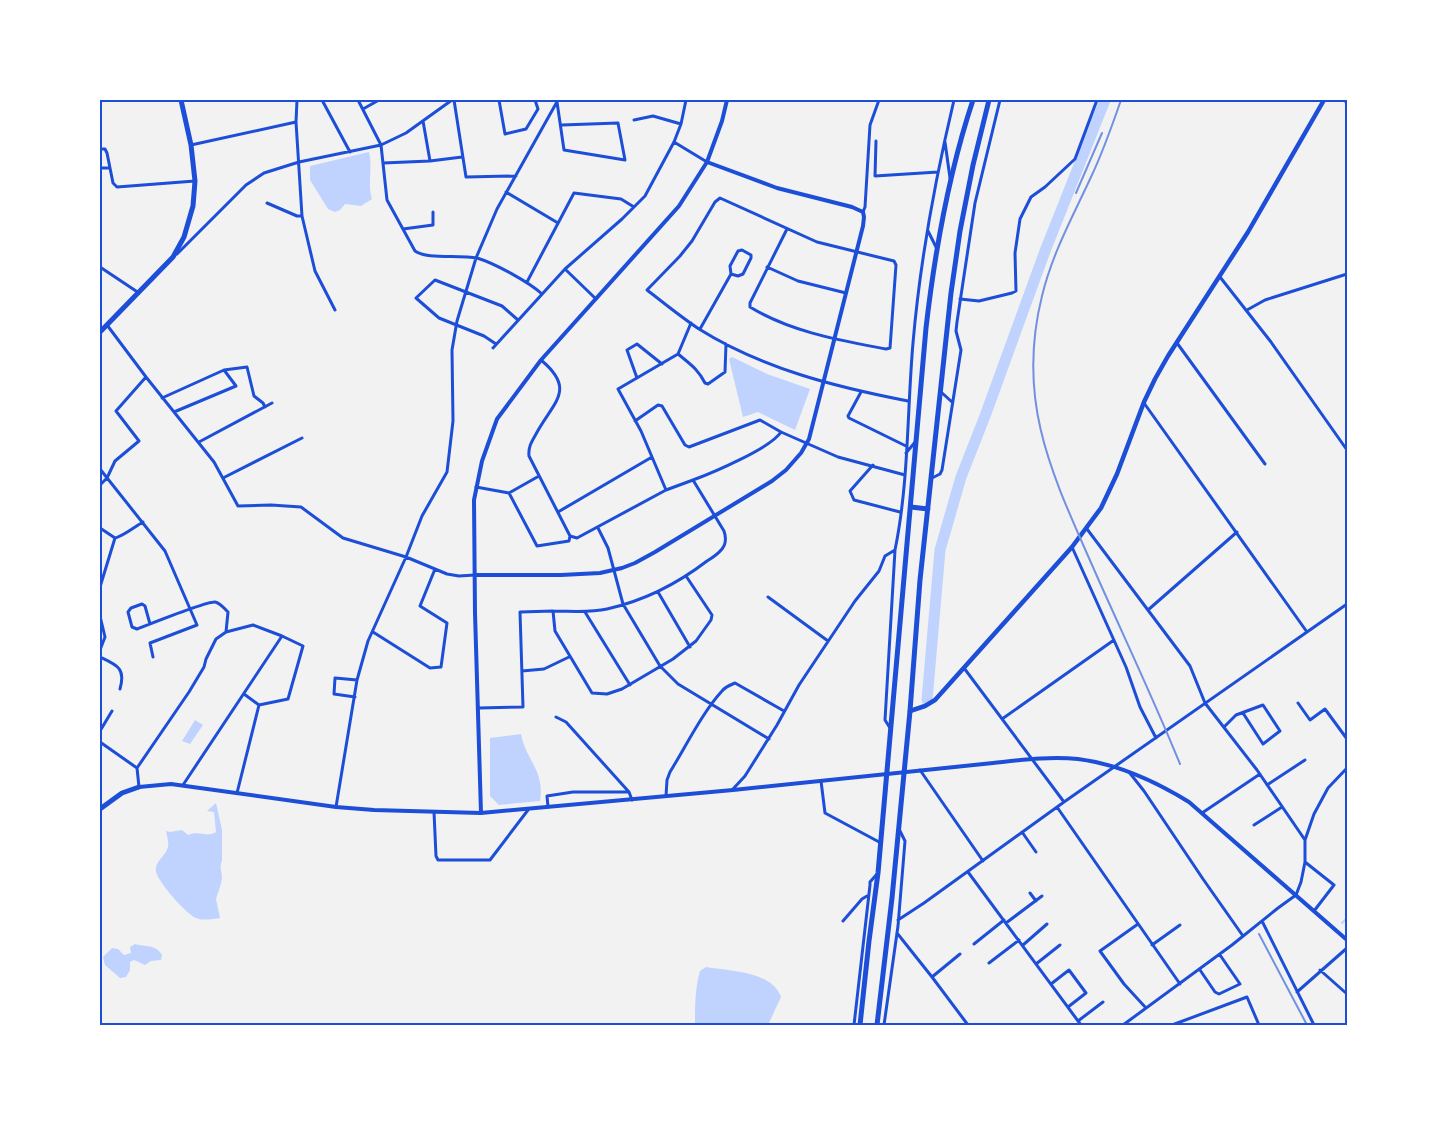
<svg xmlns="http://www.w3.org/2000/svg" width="1447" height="1125" font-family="Helvetica,sans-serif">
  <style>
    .water { fill: #bfd3fe }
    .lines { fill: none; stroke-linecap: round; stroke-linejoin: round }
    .stream { stroke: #bfd3fe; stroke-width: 2 }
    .river { stroke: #bfd3fe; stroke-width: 11 }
    .minor { stroke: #1d4ed8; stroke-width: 3 }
    .tertiary { stroke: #1d4ed8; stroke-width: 4 }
    .secondary { stroke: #1d4ed8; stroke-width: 4.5 }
    .primary { stroke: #1d4ed8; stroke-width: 5 }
    .trunk { stroke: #1d4ed8; stroke-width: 5 }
    .rail { stroke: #7290e2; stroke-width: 2 }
    .neatline { fill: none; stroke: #1d4ed8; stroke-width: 2 }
  </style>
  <rect width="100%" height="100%" fill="#f2f2f2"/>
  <path class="water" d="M369,152C373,168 367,184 372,199L361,206L345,204L340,210L335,212L328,209L310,180V166Z
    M732,357L767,374L810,389L795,430L758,412L743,417L729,359Z
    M195,720L203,725L190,744L182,741Z
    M521,734C526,761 545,770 540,801L499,805L490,796V738Z
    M216,803L222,830V861C219,867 222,872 222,878C221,886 218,892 216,899L220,918C213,919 202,921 196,918C186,914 157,881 156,871C154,862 166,856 168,847C169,842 167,836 166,831L170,832L182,830L188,835C199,830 208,838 216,832L214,812L207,811Z
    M135,944C145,947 156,944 162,955L161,960L151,961L145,965L134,960L130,962V970L126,977L120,978L105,965L103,957L112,948L118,949L124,955L131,953L130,947Z
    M706,967C729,971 772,971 781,997L768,1025H695C695,1007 695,988 700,971Z"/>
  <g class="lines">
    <path class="stream" d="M1342,923L1347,918"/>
    <path class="river" d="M927,700L940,550L961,477L985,416L1045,251L1105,100"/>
    <path class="minor" d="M297,100L296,122L302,216L315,271L335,310
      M322,100L350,152
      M358,100L381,145L387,200L415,251C427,260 460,254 477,258C494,263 529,282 542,294
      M454,100L466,177L516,176
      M499,100L505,134L526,129L538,109L535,100
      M1345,100L1347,104
      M557,102L564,150L625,160L618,123L562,125
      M363,109L379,100
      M634,120L653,116L681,124
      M423,121L430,161
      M876,141L875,176L938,172
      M674,142L707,162
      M945,142L950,178
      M191,145L296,122
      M100,149H105L107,153L113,183L117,187L195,181
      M383,163L430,161L462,157
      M100,168H110
      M506,192L558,223
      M267,203L297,216H302
      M863,212L865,207L870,125L879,100
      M403,229L433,225V212
      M787,229L750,303V307C791,332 839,340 886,349L890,348L896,265L894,261L817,242L720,198L715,202L692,241L680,256L647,290C664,303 681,317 699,329C763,369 836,387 908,401
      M928,231L936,247
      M177,254L246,185L264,173L299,162L381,145L406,133L452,100
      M100,267L139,293
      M767,267L798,281L846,293
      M1220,277L1271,342L1347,450
      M527,282L574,193L621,199L634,207
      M596,299L565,269L622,219L645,196L674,142L681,124L686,100
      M960,299L979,301L1012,293L1016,291L1015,253L1020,219L1031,197L1045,187L1075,159L1097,100
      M1247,310L1265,300L1347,274
      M107,325L146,377L214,462L238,506L271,505L301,507L343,538L406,557L447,574L459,576L475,575
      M700,329L731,274L730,266L738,251L742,250L751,255V258L743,274L738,276L731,274
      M1177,343L1265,464
      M496,344L484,336L439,318L416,298L435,280L502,306L518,320
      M493,348L565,269
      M678,354C690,364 698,369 705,383L708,384L725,372L726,344
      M541,360C577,390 553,402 536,434C532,441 528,447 529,456L570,536L577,538L666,490L641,431L618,389L678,354L691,323
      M224,370L247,367L254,396L263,403L265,407
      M637,378L627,350L637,344L662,364
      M861,392L848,416L849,418L906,446
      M941,392L952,402
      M162,398L224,370L236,386L174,412
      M1144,403L1307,632
      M635,421L658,405L662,406L685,445L689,447L760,420L781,432L838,457L905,475
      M199,442L272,403
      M906,453L916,441
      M873,465L850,491L854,500L900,512
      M100,469L165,551L197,625L150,643L153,657
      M223,478L302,438
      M932,478L940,474L942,470L961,350L956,331L957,322L975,203L1000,100
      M693,480C712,473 771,448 781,432
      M100,485L107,478L115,461L139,441L116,411L146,377
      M476,487L509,493L539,476
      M666,490L693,480L724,531C726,537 726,544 722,549C718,554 712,558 707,561C677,584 643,601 607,609C589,613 571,611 553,611L555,631L592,693L607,694L622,689L673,659L696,641L711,620L712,615L686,576
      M509,493L537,546L569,541L570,536
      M558,512L652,457
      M100,528L115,538
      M598,528L608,548L623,604L660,666L678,684L769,739
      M1087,529L1190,666L1205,703L1257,770L1305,840
      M1072,547L1126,667L1140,707L1156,738
      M100,587L115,538C122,537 136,526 143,522
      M658,592L690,647
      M768,597L828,641
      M1148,610L1237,532
      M585,612L630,685
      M100,616L105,637L100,650
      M226,632L253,625L282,636L303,646L288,699L259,705L237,793
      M373,632L430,668L441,667L447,623L420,606L435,569
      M100,657C117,665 126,668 120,689
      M964,668L1064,802
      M522,671L544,669L569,657
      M244,694L259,705
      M355,697L334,694L335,678L357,680
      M1298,703L1310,720L1325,709L1347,739
      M479,708L523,707L520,612L553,611
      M556,717L566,722L629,792
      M1002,719L1114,640
      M1224,727L1236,715L1263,705L1280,731L1263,744L1243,713
      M890,728L885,720L895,550
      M100,731L112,711
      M100,742L137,768
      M920,770L983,861
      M1129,772L1144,791L1203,879L1243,936
      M821,781L825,813L881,843
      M183,785L282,636
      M1267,785L1305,760
      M139,787L137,768L189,692L204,667L206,659L216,639L226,632L228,612C224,608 220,603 215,602C207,601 150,624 137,629L132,627L128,612L131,608L142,604L145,606L150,624
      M733,789L745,776L777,725L799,685L855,601L879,571L885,556L895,550C909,482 907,411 913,343C920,261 935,180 954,100
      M666,796L667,780L670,772C686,746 702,713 722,691C725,687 730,685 735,683L784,711
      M336,807L357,680L368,641L406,557L422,516L447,472L453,421L452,350L457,321L476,258L497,209L558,100
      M548,807L547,796L573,792H629L632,800
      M1057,807L1180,984
      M434,812L436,856L438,860H490L528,810
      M1202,813L1260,774
      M1254,825L1282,807
      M1022,832L1036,852
      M1305,862L1334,885L1314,911
      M968,872L1081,1025
      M1030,893L1036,901
      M898,920L924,903L1064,802L1347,604
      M843,921L862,899L867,896
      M1262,921L1314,1025
      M1006,923L1042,896
      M1138,924L1100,951L1124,984L1146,1008
      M897,933L932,977
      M974,944L1004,920
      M1023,945L1047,924
      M1152,945L1180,925
      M960,954L932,977L968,1025
      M989,963L1019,940
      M1036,964L1060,945
      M1200,970L1215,992L1219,994L1240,984L1220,955
      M1320,970L1347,994
      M1051,984L1069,970L1086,993L1068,1007
      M1297,992L1347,948
      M1078,1021L1103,1002
      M854,1025L870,885V882L877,874
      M884,1025L898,926L905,841L899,829
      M1123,1025L1232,945L1278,908L1296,895L1301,882L1305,862V840L1314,814L1328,788L1347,768
      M1172,1025L1247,997L1259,1025"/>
    <path class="tertiary" d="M475,575H561L600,573L622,568L635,563L655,552L772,481L786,470L801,453L809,439L863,226L864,217L863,212L852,207L777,188L707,162
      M139,787L171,784L336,807L374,810L481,813L733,790L993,763C1021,760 1050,756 1078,759C1118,764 1155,781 1189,802L1347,940
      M481,813L475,613L474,500L482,461L497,419L541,360L679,206L707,162L722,121L727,100"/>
    <path class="secondary" d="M910,711L925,706L935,700L1072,547L1101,508L1117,474L1144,402L1155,379L1168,356L1248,232L1324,100"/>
    <path class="primary" d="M100,332L173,257L184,237L193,206L195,181L191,145L181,100
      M100,809L122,793L139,787"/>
    <path class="trunk" d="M911,507L928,509
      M860,1025L869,941L878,873L926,328C935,250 948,175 973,100
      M877,1025L892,898L910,711L920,580L951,293L960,231L973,165L989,100"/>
    <path class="rail" d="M1121,100C1112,126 1103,152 1091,177C1073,216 1052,254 1042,296C1015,404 1054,478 1096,574C1124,637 1154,700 1180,764
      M1076,193L1102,133
      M1259,934L1307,1025"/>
  </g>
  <rect width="1447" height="1125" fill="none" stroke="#ffffff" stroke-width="202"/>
  <rect x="101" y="101" width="1245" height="923" class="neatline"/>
</svg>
